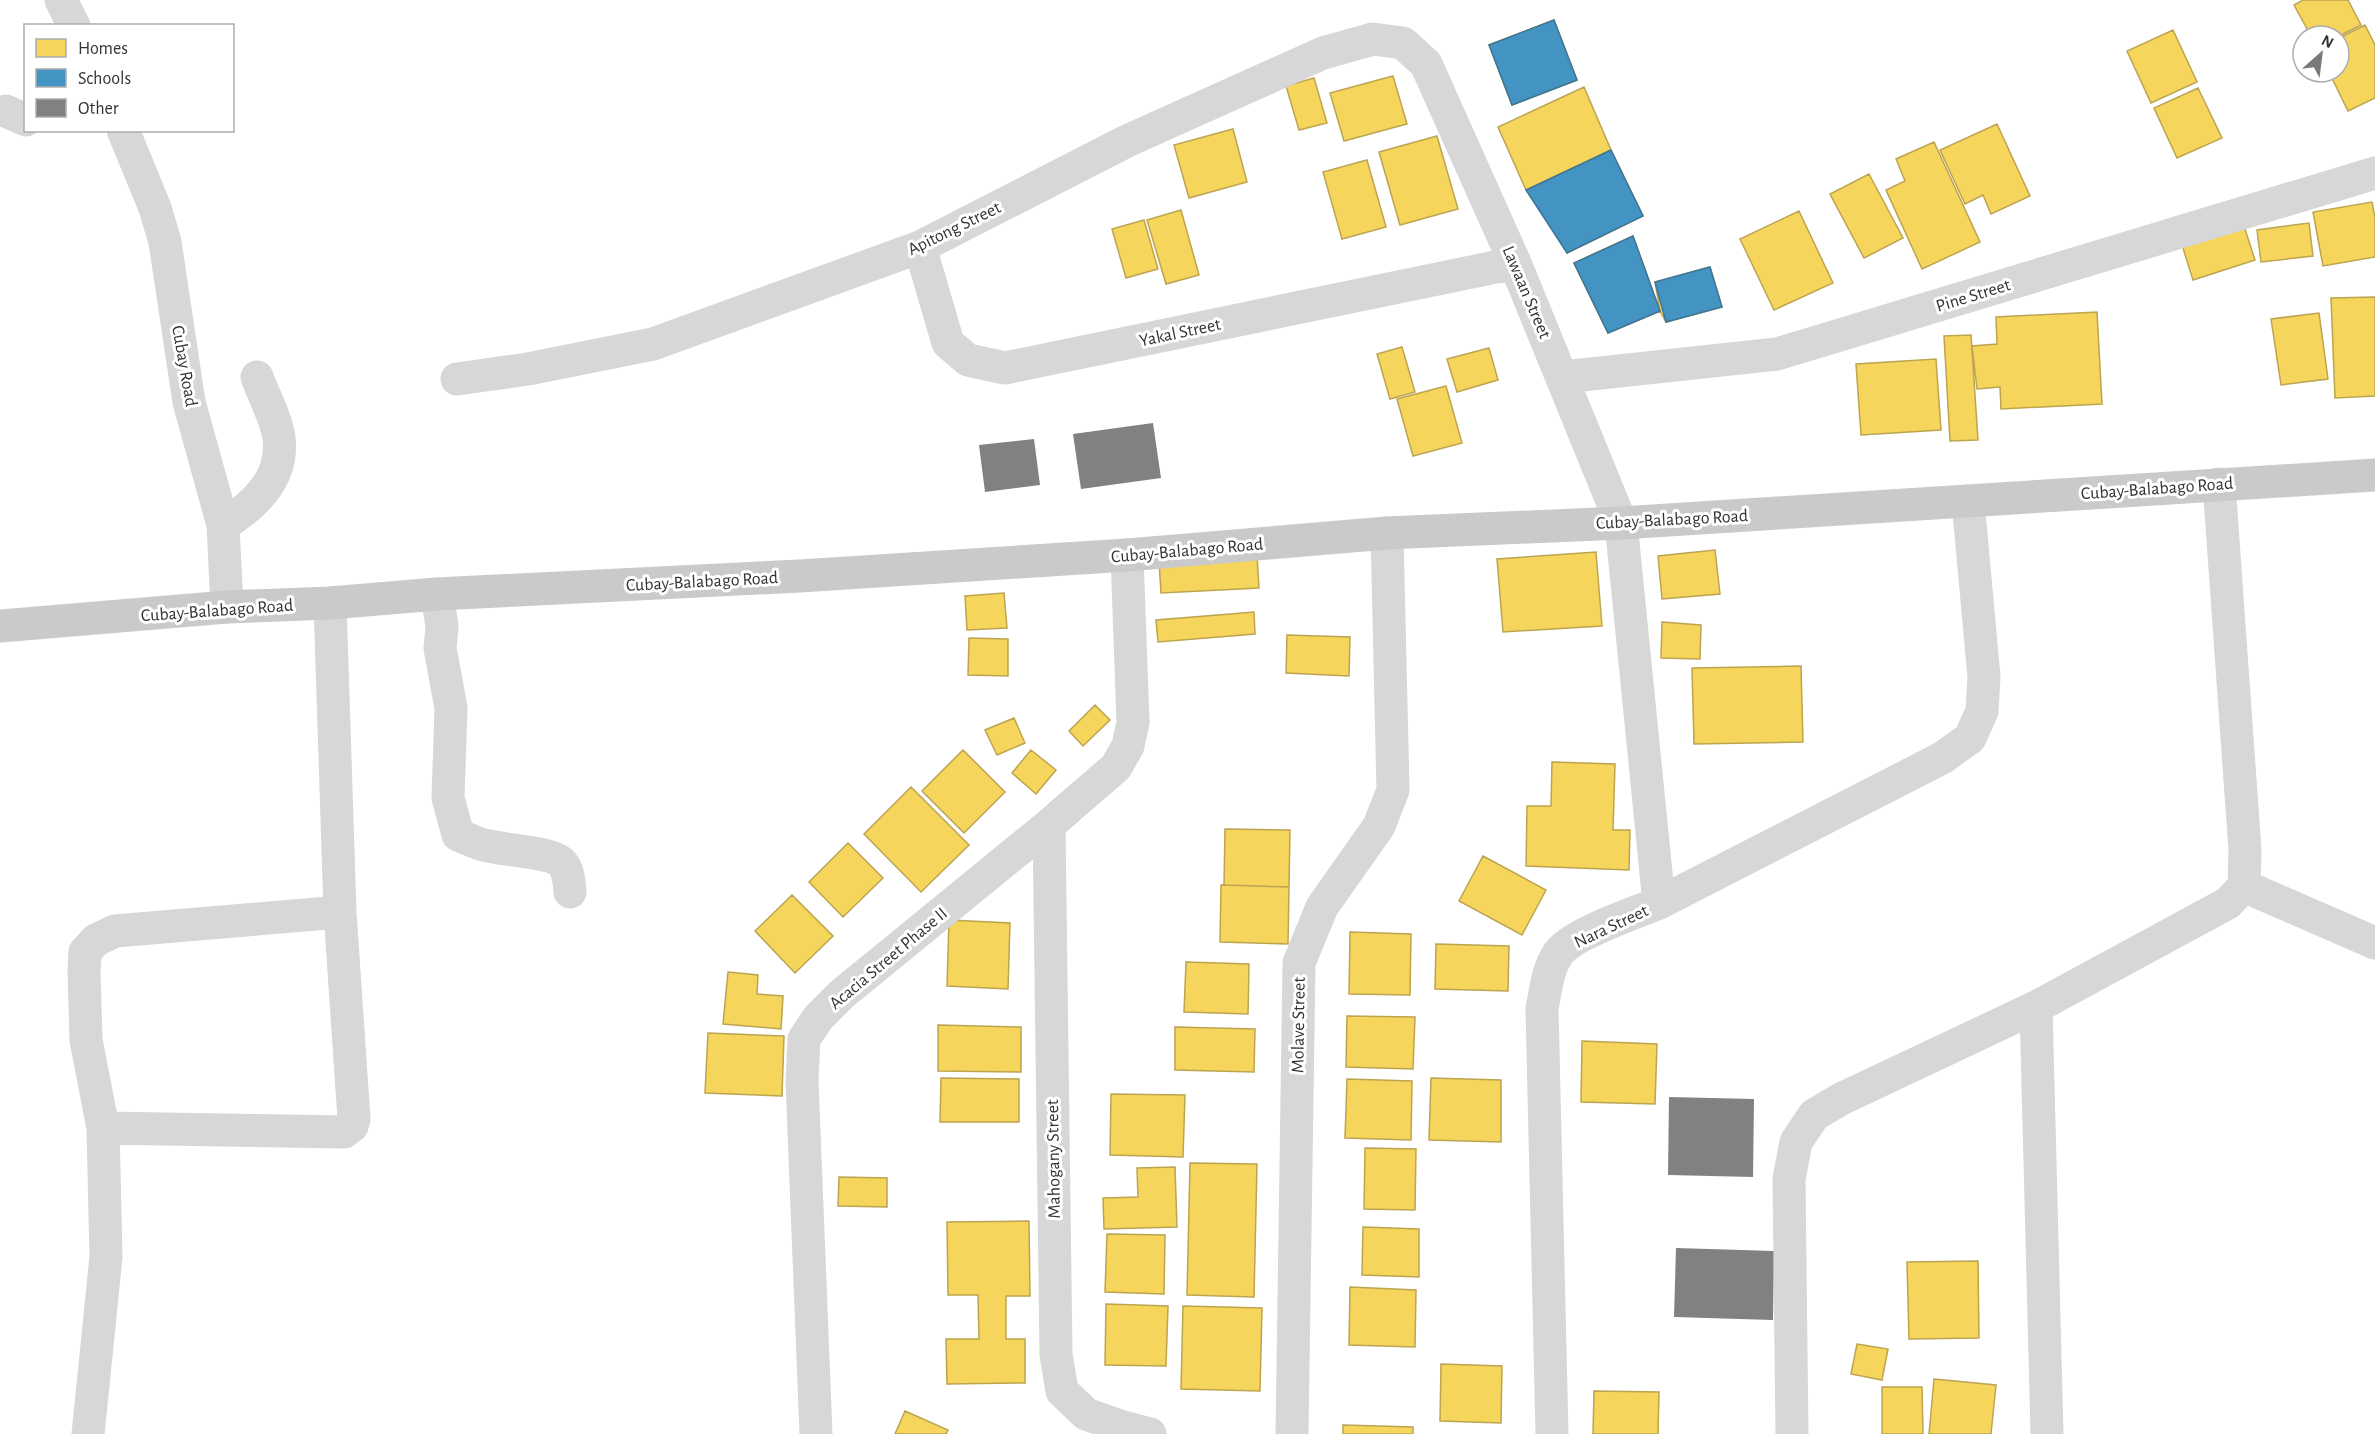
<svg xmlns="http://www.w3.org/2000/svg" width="2375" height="1434" font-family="'Alegreya Sans',sans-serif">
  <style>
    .homes { fill: #f6d55c; stroke: #bca450; stroke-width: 1.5 }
    .schools { fill: #4393c3; stroke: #3e7698; stroke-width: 1.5 }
    .building { fill: #818181 }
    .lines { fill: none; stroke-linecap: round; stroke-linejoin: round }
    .minor { stroke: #d7d7d7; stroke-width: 33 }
    .major { stroke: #cacaca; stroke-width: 33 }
    .labels { text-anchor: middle; stroke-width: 6; stroke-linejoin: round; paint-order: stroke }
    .street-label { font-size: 18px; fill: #333; stroke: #fff }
  </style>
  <rect width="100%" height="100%" fill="#fff"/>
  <path class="homes" d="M2303,0H2348L2361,25L2339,36H2311L2294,5Z
    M1554,20L1577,80L1512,105L1489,45Z
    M2365,25L2375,45V98L2348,111L2329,72H2339V38Z
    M2173,30L2197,82L2151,103L2127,51Z
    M1393,76L1407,124L1344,141L1330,93Z
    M1314,78L1327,123L1299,130L1286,86Z
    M1584,87L1611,150L1526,190L1498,127Z
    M2198,88L2222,138L2177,158L2154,108Z
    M1997,124L2030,196L1991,214L1983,195L1965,204L1940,150Z
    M1233,129L1247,182L1189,198L1174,145Z
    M1437,136L1458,209L1400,225L1379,152Z
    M1934,142L1980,242L1922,269L1886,190L1905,181L1896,159Z
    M1611,150L1643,216L1567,253L1537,185Z
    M1367,160L1386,227L1342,239L1323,172Z
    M1869,174L1903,238L1864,258L1830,194Z
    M2372,202L2375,218V257L2323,266L2313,212Z
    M1181,210L1199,275L1166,284L1147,220Z
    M1799,211L1833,283L1774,310L1740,239Z
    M1144,220L1158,269L1126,278L1112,229Z
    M2309,223L2313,256L2261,262L2257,230Z
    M2244,226L2255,260L2193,280L2182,245Z
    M1633,236L1660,311L1608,333L1574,263Z
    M1710,267L1722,307L1666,322L1660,311L1655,282Z
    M2375,297V396L2335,398L2331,298Z
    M2097,312L2102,404L2001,409L2000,387L1977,389L1972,346L1997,344L1996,317Z
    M2319,313L2328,379L2281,385L2271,319Z
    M1971,335L1978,440L1950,441L1944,336Z
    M1402,347L1415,392L1390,399L1377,354Z
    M1489,348L1498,380L1457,392L1447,359Z
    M1936,359L1941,430L1861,435L1856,364Z
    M1446,386L1462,443L1413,456L1397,399Z
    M1715,550L1720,594L1662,599L1658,556Z
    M1596,552L1602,626L1503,632L1497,559Z
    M1257,556L1259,588L1161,593L1159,561Z
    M1004,593L1007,628L967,630L965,596Z
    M1254,612L1255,634L1158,642L1156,620Z
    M1662,622L1701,625L1700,659L1661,658Z
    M1287,635L1350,637L1349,676L1286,673Z
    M969,638L1008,639V676L968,675Z
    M1801,666L1803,742L1694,744L1692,668Z
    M1095,705L1110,720L1083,746L1069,731Z
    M1014,718L1025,743L997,755L985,730Z
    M963,750L1005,792L964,833L922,791Z
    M1031,750L1056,770L1036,794L1012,773Z
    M1552,762L1615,764L1613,830H1630L1629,870L1526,866L1527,806H1551Z
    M911,787L969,845L921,892L864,834Z
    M1225,829L1290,830L1289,887L1224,885Z
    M848,843L883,878L843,917L809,882Z
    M1483,856L1546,890L1522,935L1459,901Z
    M1221,885L1289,887L1288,944L1220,942Z
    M792,895L833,936L795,973L755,931Z
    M949,920L1010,923L1008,989L947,986Z
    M1350,932L1411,934L1410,995L1349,994Z
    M1436,944L1509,946L1508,991L1435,989Z
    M1186,962L1249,964L1248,1014L1184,1012Z
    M728,972L758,975L757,994L783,996L781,1029L723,1024Z
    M1347,1016L1415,1017L1413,1069L1346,1067Z
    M938,1025L1021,1027V1072L938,1071Z
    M1175,1027L1255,1029L1254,1072L1175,1070Z
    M708,1033L784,1036L782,1096L705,1093Z
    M1582,1041L1657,1044L1655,1104L1581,1102Z
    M941,1078L1019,1079V1122H940Z
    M1431,1078L1501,1080V1142L1429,1140Z
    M1347,1079L1412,1081L1411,1140L1345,1138Z
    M1111,1094L1185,1095L1183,1157L1110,1155Z
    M1365,1148L1416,1149L1415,1210L1364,1209Z
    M1190,1163L1257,1164L1254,1297L1187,1295Z
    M1175,1167L1177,1227L1104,1229L1103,1198L1138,1197L1137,1168Z
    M839,1177L887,1178V1207L838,1206Z
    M1029,1221L1030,1296H1006V1339H1025V1383L947,1384L946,1339H979L978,1295H948L947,1222Z
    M1363,1227L1419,1229V1277L1362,1275Z
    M1107,1234L1165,1235L1164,1294L1105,1292Z
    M1978,1261L1979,1338L1909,1339L1907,1262Z
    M1350,1287L1416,1290L1415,1347L1349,1345Z
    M1106,1304L1168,1306L1166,1366L1105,1365Z
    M1183,1306L1262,1308L1260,1391L1181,1389Z
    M1857,1344L1888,1349L1882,1380L1851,1374Z
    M1441,1364L1502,1366L1501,1423L1440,1421Z
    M1934,1379L1996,1385L1991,1434H1929Z
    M1882,1387H1922L1923,1434H1882Z
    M1594,1391L1659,1392L1658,1434H1593Z
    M905,1411L948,1430L946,1434H895Z
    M1343,1425L1413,1427V1434H1343Z"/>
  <path class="schools" d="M1554,20L1577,80L1512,105L1489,45Z
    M1611,150L1643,216L1567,253L1526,190Z
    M1633,236L1660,311L1608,333L1574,263Z
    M1710,267L1722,307L1666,322L1655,282Z"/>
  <path class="building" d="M1153,423L1161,478L1081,489L1073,434Z
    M1034,439L1040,485L985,492L979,445Z
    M1669,1097L1754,1099L1753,1177L1668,1175Z
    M1676,1248L1774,1251L1773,1320L1674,1317Z"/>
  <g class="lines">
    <path class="minor" d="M61,0L74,26
      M6,111L26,120
      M123,130L155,208L165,242L189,402L223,525L227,607
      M920,247L948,343L968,360L1005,368L1515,263
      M1563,377L1777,354L2375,173
      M457,379L528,369L653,344L920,247L1127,141L1323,53L1373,39L1403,43L1426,64L1515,263L1621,523L1659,903C1635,913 1571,934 1558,954C1547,970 1546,990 1542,1008L1552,1434
      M223,525C254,506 284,479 279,438C277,420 263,394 257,377
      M437,594L442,626L440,648L451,708L448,798L458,835C467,838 475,843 484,845C502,850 550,852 561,862C569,870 569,882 570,892
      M1049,825L1056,1354L1062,1391L1086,1414L1123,1427L1150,1434
      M2244,886L2375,943
      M1659,903L1942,758L1970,738L1982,711L1984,677L1968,501
      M2036,1007L2047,1434
      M103,1128L344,1132L352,1126L354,1119L340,912L330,603
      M88,1434L106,1257L103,1128L86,1040L84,971L85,952L96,940L115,931L340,912
      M816,1434L802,1081L804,1039L818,1018L842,994L1049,825L1116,767L1128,746L1133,722L1127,555
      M1292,1434L1299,963L1322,907L1379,826L1393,790L1387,533
      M1792,1434L1789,1179L1796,1142L1814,1115L1841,1099L2036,1007L2228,903L2244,886L2245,850L2219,484"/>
    <path class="major" d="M0,626L227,607L330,603L437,594L800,576L1127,555L1387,533L1621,523L2375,475"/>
  </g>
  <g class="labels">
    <g class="street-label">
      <text transform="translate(954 228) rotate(-26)" y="6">Apitong Street</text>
      <text transform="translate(1527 292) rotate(67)" y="6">Lawaan Street</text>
      <text transform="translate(1973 295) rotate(-17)" y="6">Pine Street</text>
      <text transform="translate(1180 332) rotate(-12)" y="6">Yakal Street</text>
      <text transform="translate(185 366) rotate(80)" y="6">Cubay Road</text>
      <text transform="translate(2157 488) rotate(-4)" y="6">Cubay-Balabago Road</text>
      <text transform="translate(1672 519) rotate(-3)" y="6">Cubay-Balabago Road</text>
      <text transform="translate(1187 550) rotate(-5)" y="6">Cubay-Balabago Road</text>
      <text transform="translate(702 581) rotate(-3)" y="6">Cubay-Balabago Road</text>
      <text transform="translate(217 610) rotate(-4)" y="6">Cubay-Balabago Road</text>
      <text transform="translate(1611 926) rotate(-25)" y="6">Nara Street</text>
      <text transform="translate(888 958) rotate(-40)" y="6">Acacia Street Phase II</text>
      <text transform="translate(1298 1025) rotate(-89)" y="6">Molave Street</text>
      <text transform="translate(1053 1159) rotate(-91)" y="6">Mahogany Street</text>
    </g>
  </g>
  <rect x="24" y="24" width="210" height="108" fill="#ffffff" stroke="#adadad" stroke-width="1.5"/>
  <rect x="36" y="39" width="30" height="18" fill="#f6d55c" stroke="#adadad" stroke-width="1.5"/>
  <text x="78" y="54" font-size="18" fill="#333333">Homes</text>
  <rect x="36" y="69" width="30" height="18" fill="#4393c3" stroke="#adadad" stroke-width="1.5"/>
  <text x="78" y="84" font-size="18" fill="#333333">Schools</text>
  <rect x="36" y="99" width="30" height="18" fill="#818181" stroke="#adadad" stroke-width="1.5"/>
  <text x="78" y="114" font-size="18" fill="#333333">Other</text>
  <g transform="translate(2321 54) rotate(28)"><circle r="28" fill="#ffffff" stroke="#adadad" stroke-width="1.5"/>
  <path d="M0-4.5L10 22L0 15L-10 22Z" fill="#7a7a7a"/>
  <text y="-9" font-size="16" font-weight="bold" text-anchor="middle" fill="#333333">N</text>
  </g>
</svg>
